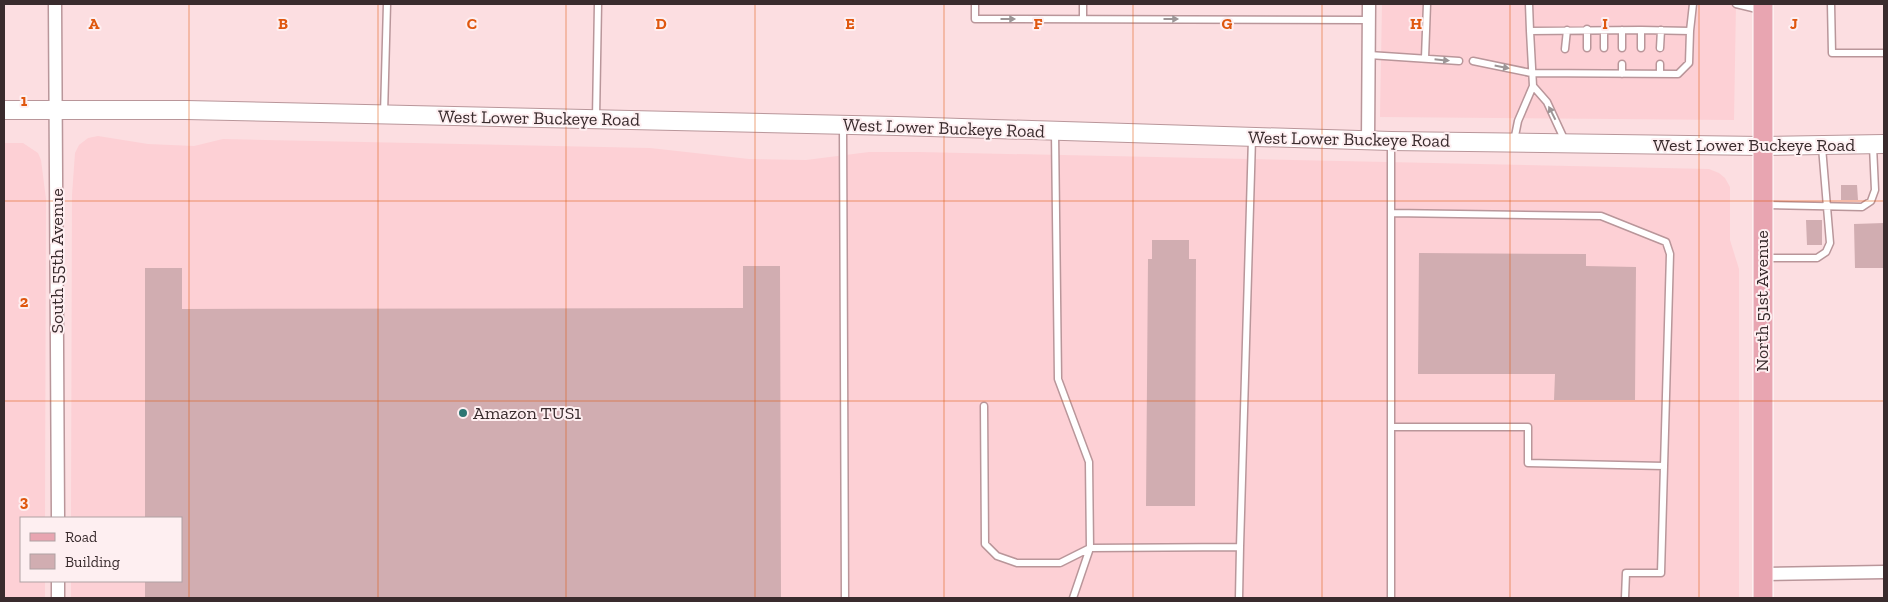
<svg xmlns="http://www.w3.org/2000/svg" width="1888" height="602" font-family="'Zilla Slab',serif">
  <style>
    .built { fill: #fdd0d5 }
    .building { fill: #d1adb1 }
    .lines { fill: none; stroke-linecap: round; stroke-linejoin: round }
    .lane-casing { stroke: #b9969a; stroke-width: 9 }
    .street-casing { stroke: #b9969a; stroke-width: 15 }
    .secondary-casing { stroke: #b9969a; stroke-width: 20 }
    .primary-casing { stroke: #fff; stroke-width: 21 }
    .lane { stroke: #fff; stroke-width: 6 }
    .street { stroke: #fff; stroke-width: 12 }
    .secondary { stroke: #fff; stroke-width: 18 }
    .primary { stroke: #e8a5b1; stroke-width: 19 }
    .oneway { fill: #9c9596 }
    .grid { fill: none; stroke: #df570e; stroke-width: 1; stroke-opacity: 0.55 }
    .poi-dot { fill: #2d7673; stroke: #feeff1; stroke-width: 2 }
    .labels { text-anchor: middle; stroke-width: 4; stroke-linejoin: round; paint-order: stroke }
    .street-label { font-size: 18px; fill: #392b2d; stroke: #feeff1 }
    .poi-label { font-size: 18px; fill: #392b2d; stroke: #feeff1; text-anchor: start }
    .grid-label { font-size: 16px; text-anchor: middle; font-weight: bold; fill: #df570e; stroke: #feeff1; stroke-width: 4; stroke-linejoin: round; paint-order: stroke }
  </style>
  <rect width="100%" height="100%" fill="#fcdee1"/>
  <path class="built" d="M1382,4H1736L1734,120L1380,117Z
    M98,136L148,144L194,146L223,139L650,148L749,159L806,160L869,152H919L1709,169L1719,173L1725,178L1730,187V240L1739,269V598H71V581H181V518H71L72,195L75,153L79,145L88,138Z
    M4,143H23L38,153L41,160L46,199L45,518H21V581H45V598H4Z"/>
  <path class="building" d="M1841,185H1857L1858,200H1841Z
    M1806,220H1822V245H1807Z
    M1884,223V268H1855L1854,224Z
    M1152,240H1189V259H1196L1195,506H1146L1148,259H1152Z
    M1419,253L1586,254V266L1636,267L1635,400H1554L1555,374H1418Z
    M743,266H780L781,598H145V581H181V518H145V268H182V309L743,308Z"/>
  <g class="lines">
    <g class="lane-casing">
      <path id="lane" d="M975,4V19L1369,20
        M1529,4L1530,31
        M1736,4L1761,10
        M1831,4L1832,53H1884
        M1083,19V4
        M1587,29V48
        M1604,30V48
        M1622,30V48
        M1641,30V48
        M1660,48L1661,30
        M1565,49L1567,30
        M1369,55L1459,61
        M1425,58L1427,4
        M1473,61L1531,73L1678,74L1689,63L1690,31
        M1622,64V74
        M1660,74V64
        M1533,86L1547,102L1565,141
        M384,114L387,4
        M596,118L598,4
        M843,127L845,598
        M1055,132L1058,379L1089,462L1090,548L1240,547L1252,138
        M1514,141L1518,121L1533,86L1530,31L1641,30L1690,31L1693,4
        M1766,205L1862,207L1871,201L1875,190L1873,146
        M1392,213L1601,216L1666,242L1670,254L1661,573H1626L1625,598
        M1766,258H1817L1826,252L1830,243L1822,147
        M984,406L985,544L997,556L1017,563H1060L1090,548L1073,598
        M1392,427H1528V463L1664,466
        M1239,598L1240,547
        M1391,598V142"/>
    </g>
    <g class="street-casing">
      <path id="street" d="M55,4L58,518
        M1368,141L1369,4
        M1763,574L1884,572
        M58,581V598"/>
    </g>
    <g class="secondary-casing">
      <path id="secondary" d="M4,110H186L897,126L1391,141L1762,146L1884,144"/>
    </g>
    <g class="primary-casing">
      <path id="primary" d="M1763,4V598"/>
    </g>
    <use href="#lane" class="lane"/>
    <use href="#street" class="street"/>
    <use href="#secondary" class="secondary"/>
    <use href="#primary" class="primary"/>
  </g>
  <defs><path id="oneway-solid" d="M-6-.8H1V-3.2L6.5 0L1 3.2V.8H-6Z" transform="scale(1.25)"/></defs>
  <g class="oneway">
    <use href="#oneway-solid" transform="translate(1008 19)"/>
    <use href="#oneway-solid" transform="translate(1171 19)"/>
    <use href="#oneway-solid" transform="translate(1442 60) rotate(6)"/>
    <use href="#oneway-solid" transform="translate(1502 67) rotate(11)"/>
    <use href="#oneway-solid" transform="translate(1552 113) rotate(-117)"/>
  </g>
  <path class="grid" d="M189,4V598M378,4V598M566,4V598M755,4V598M944,4V598M1133,4V598M1322,4V598M1510,4V598M1699,4V598M4,201H1884M4,401H1884"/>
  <circle class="poi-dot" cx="463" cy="413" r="5"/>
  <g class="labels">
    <g class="street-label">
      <text transform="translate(539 118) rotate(1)" y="6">West Lower Buckeye Road</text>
      <text transform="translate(944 128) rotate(2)" y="6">West Lower Buckeye Road</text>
      <text transform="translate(1349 139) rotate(1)" y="6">West Lower Buckeye Road</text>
      <text x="1754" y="151">West Lower Buckeye Road</text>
      <text transform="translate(57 261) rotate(-90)" y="6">South 55th Avenue</text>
      <text transform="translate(1762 301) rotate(-90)" y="6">North 51st Avenue</text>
    </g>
    <g class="poi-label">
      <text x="473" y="419">Amazon TUS1</text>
    </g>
  </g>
  <g class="grid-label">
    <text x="94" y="29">A</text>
    <text x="283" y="29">B</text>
    <text x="472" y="29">C</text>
    <text x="661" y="29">D</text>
    <text x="850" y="29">E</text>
    <text x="1038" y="29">F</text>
    <text x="1227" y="29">G</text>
    <text x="1416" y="29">H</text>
    <text x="1605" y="29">I</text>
    <text x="1794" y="29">J</text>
    <text x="24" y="106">1</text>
    <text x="24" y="307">2</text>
    <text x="24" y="507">3</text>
  </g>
  <rect width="1888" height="602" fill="none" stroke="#392b2d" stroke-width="10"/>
  <rect x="20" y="517" width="162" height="65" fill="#feeff1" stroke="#afa1a3"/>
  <rect x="30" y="533" width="25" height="8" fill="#e8a5b1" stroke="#afa1a3"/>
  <text x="65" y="542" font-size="15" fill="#392b2d">Road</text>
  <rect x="30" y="554" width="25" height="15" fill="#d1adb1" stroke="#afa1a3"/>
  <text x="65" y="567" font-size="15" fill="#392b2d">Building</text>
</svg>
